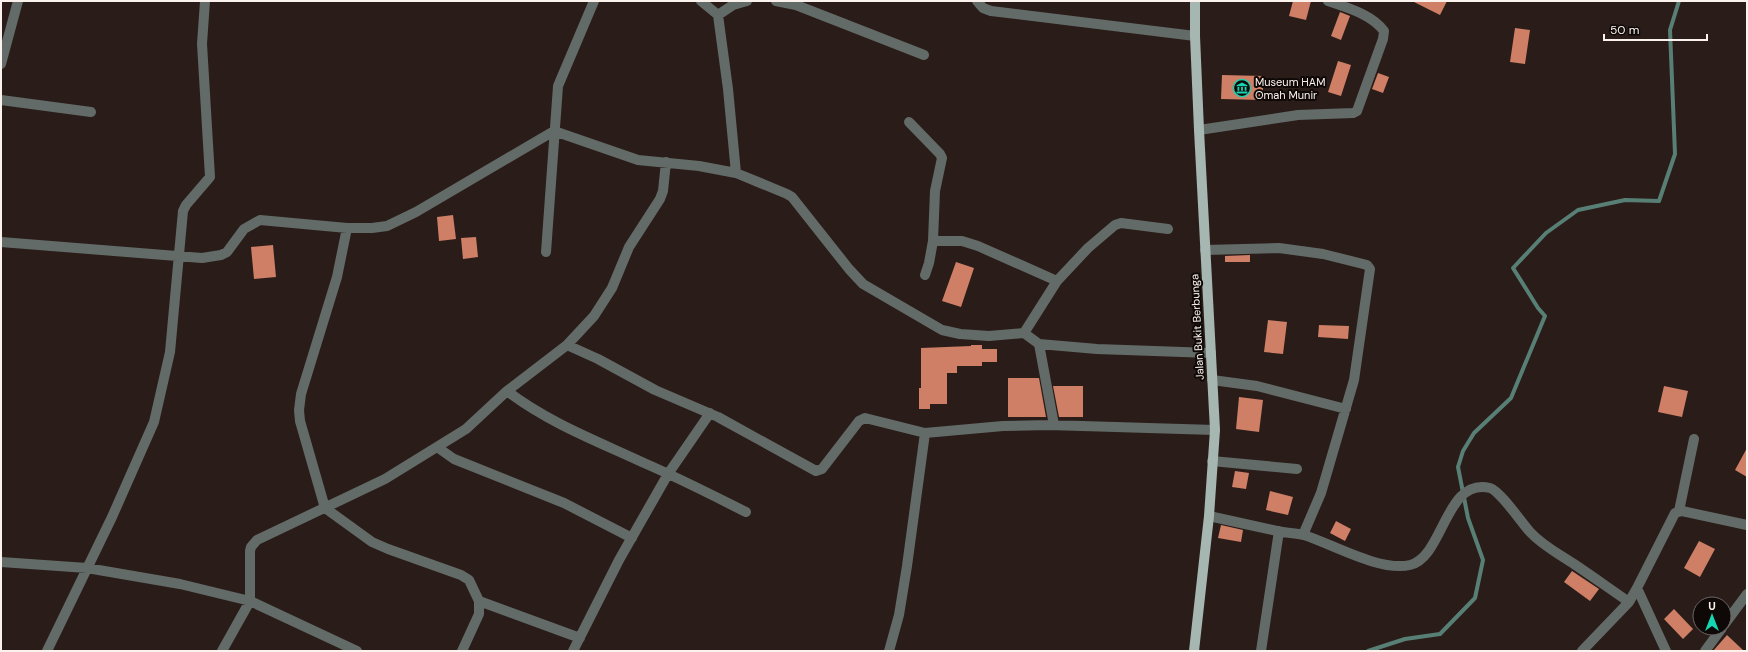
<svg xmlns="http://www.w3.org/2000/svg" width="1748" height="652" font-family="'DM Sans',sans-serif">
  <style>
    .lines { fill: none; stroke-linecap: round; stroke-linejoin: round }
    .stream { stroke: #587f75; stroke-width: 4 }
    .building { fill: #ce7f66 }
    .street { stroke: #636b68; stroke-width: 10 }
    .primary { stroke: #a6b6b1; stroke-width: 10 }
    .labels { text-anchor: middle; stroke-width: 4; stroke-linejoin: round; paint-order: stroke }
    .poi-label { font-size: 11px; fill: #fbf2ee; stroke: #0e0907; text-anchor: start }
    .street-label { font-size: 11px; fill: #fbf2ee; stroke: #0e0907 }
  </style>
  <rect width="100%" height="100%" fill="#2a1d19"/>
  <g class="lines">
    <path class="stream" d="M1368,651L1405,639L1440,634L1475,598L1483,560L1468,518L1458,467L1463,451L1474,433L1511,398L1545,316L1538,308L1513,268L1546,233L1578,210L1625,200L1659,201L1675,154L1670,30L1679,1"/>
  </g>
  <path class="building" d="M1293,1H1311L1306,20L1289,16Z
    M1412,1H1447L1440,15Z
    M1340,12L1350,16L1341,40L1331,36Z
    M1515,28L1530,30L1525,64L1510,62Z
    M1338,61L1351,65L1341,96L1328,92Z
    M1378,73L1389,77L1383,93L1372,89Z
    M1222,75L1263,76V100L1221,99Z
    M453,215L456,239L439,241L437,217Z
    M476,237L478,257L463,259L461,238Z
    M273,245L276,277L254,279L251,247Z
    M1250,255V262H1225V256Z
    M956,262L974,268L961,307L942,301Z
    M1268,320L1287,322L1283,354L1264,352Z
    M1319,325L1349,326L1348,339L1318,337Z
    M971,345H982V349H997V362H982V366H957V373H947V404H930V409H919V388H921V348L971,346Z
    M1008,378H1039L1046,417H1008Z
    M1053,386H1083V417H1059Z
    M1664,386L1688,391L1682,417L1658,412Z
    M1239,397L1263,400L1259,432L1236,429Z
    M1747,448V477L1735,470Z
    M1235,471L1249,473L1246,489L1232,487Z
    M1270,491L1293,497L1288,515L1266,510Z
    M1336,521L1351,529L1345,541L1330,533Z
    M1221,525L1243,530L1241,542L1218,538Z
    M1699,541L1715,549L1700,577L1684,568Z
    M1572,571L1599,589L1590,601L1564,582Z
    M1674,609L1693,629L1683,639L1664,619Z
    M1727,635L1744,651H1713Z"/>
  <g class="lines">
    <path class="street" d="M701,1L718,15
      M776,1L796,5L924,55
      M977,1L983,8L991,11L1195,36
      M1,64L18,1
      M1,100L91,112
      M909,122L940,154L942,158L935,191L933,241H962L978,246L1057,281
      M1199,130L1298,115L1353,113L1357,111L1383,39L1384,31C1371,14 1348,8 1328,1
      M736,173L728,89L718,15L733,5L747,1
      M347,228L337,277L301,394L299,410L300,421L325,508L372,542L388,549L461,575L469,580L479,601V614L462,651
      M1168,229L1121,223L1115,225L1088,248L1057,281L1024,333L1039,344L1097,349L1211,353
      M1,242L202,258L221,255L227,252L244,229L260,220L347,228H372L387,226L416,212L554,131L638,160L699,166L736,173L787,194L792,197L849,269L863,284L942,330L960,334L989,336L1024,333
      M1205,250L1279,248L1323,254L1367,265L1370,269L1354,380L1321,493L1303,535
      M546,252L558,86L594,1
      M925,275L929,263L933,241
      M1039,344L1054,425
      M567,345L598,359L655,390L718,417L816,471L822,469L859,421L865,418L925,433L1003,426L1049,425L1215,430
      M1212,380L1257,386L1346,409
      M507,391C549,423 597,441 644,463C679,478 712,495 746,512
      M437,447L454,459L564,503L632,538
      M1212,461L1297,469
      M1679,511L1694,439
      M1209,516C1232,521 1254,526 1277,531C1286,533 1295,533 1304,535C1332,544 1380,572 1410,565C1444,557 1445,477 1490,488C1500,491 1522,523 1530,532C1543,546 1559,554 1574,564C1592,576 1610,589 1629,602L1582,651
      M1,562L87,568L180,584L250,601L357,651
      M1637,588L1666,651
      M479,601L580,638
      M1629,602L1637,588L1675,513L1682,511L1747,525
      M1724,625L1747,594
      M47,651L112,517L154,422L170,352L183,211L186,205L210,177L202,44L205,1
      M222,651L250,601V551L251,547L257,540L385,479L466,429L507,391L567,345L594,316L612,288L629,247L660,199L663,191L666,162
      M573,651L619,560L668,474L710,413
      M889,651L899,615L907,566L925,433
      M1261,651L1279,531
      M1705,651L1722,628"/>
    <path class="primary" d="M1194,651L1209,516L1215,430L1199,130L1195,36V1"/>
  </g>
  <defs>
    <g id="museum-ring" transform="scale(0.9)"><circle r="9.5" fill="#0e0907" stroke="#15d5b3" stroke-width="1.5"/><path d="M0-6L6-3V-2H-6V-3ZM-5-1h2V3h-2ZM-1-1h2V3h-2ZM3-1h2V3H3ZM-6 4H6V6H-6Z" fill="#15d5b3"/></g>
  </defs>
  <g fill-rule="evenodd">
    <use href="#museum-ring" x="1242" y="88"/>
  </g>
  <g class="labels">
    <g class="poi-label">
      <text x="1255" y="86">Museum HAM<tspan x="1255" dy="13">Omah Munir</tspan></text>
    </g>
    <g class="street-label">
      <text transform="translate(1197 327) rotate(-93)" y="4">Jalan Bukit Berbunga</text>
    </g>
  </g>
  <rect width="1748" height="652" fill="none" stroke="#fbf2ee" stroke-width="4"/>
  <g transform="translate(1712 616)"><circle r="19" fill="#0e0907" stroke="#6d6663"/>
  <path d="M0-3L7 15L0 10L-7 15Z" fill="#15d5b3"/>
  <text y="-6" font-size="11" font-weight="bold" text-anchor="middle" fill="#fbf2ee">U</text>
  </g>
  <path d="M1604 34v6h103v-6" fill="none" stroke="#fbf2ee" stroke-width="2"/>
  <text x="1610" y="34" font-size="12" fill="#fbf2ee" stroke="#0e0907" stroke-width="3" paint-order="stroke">50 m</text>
</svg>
